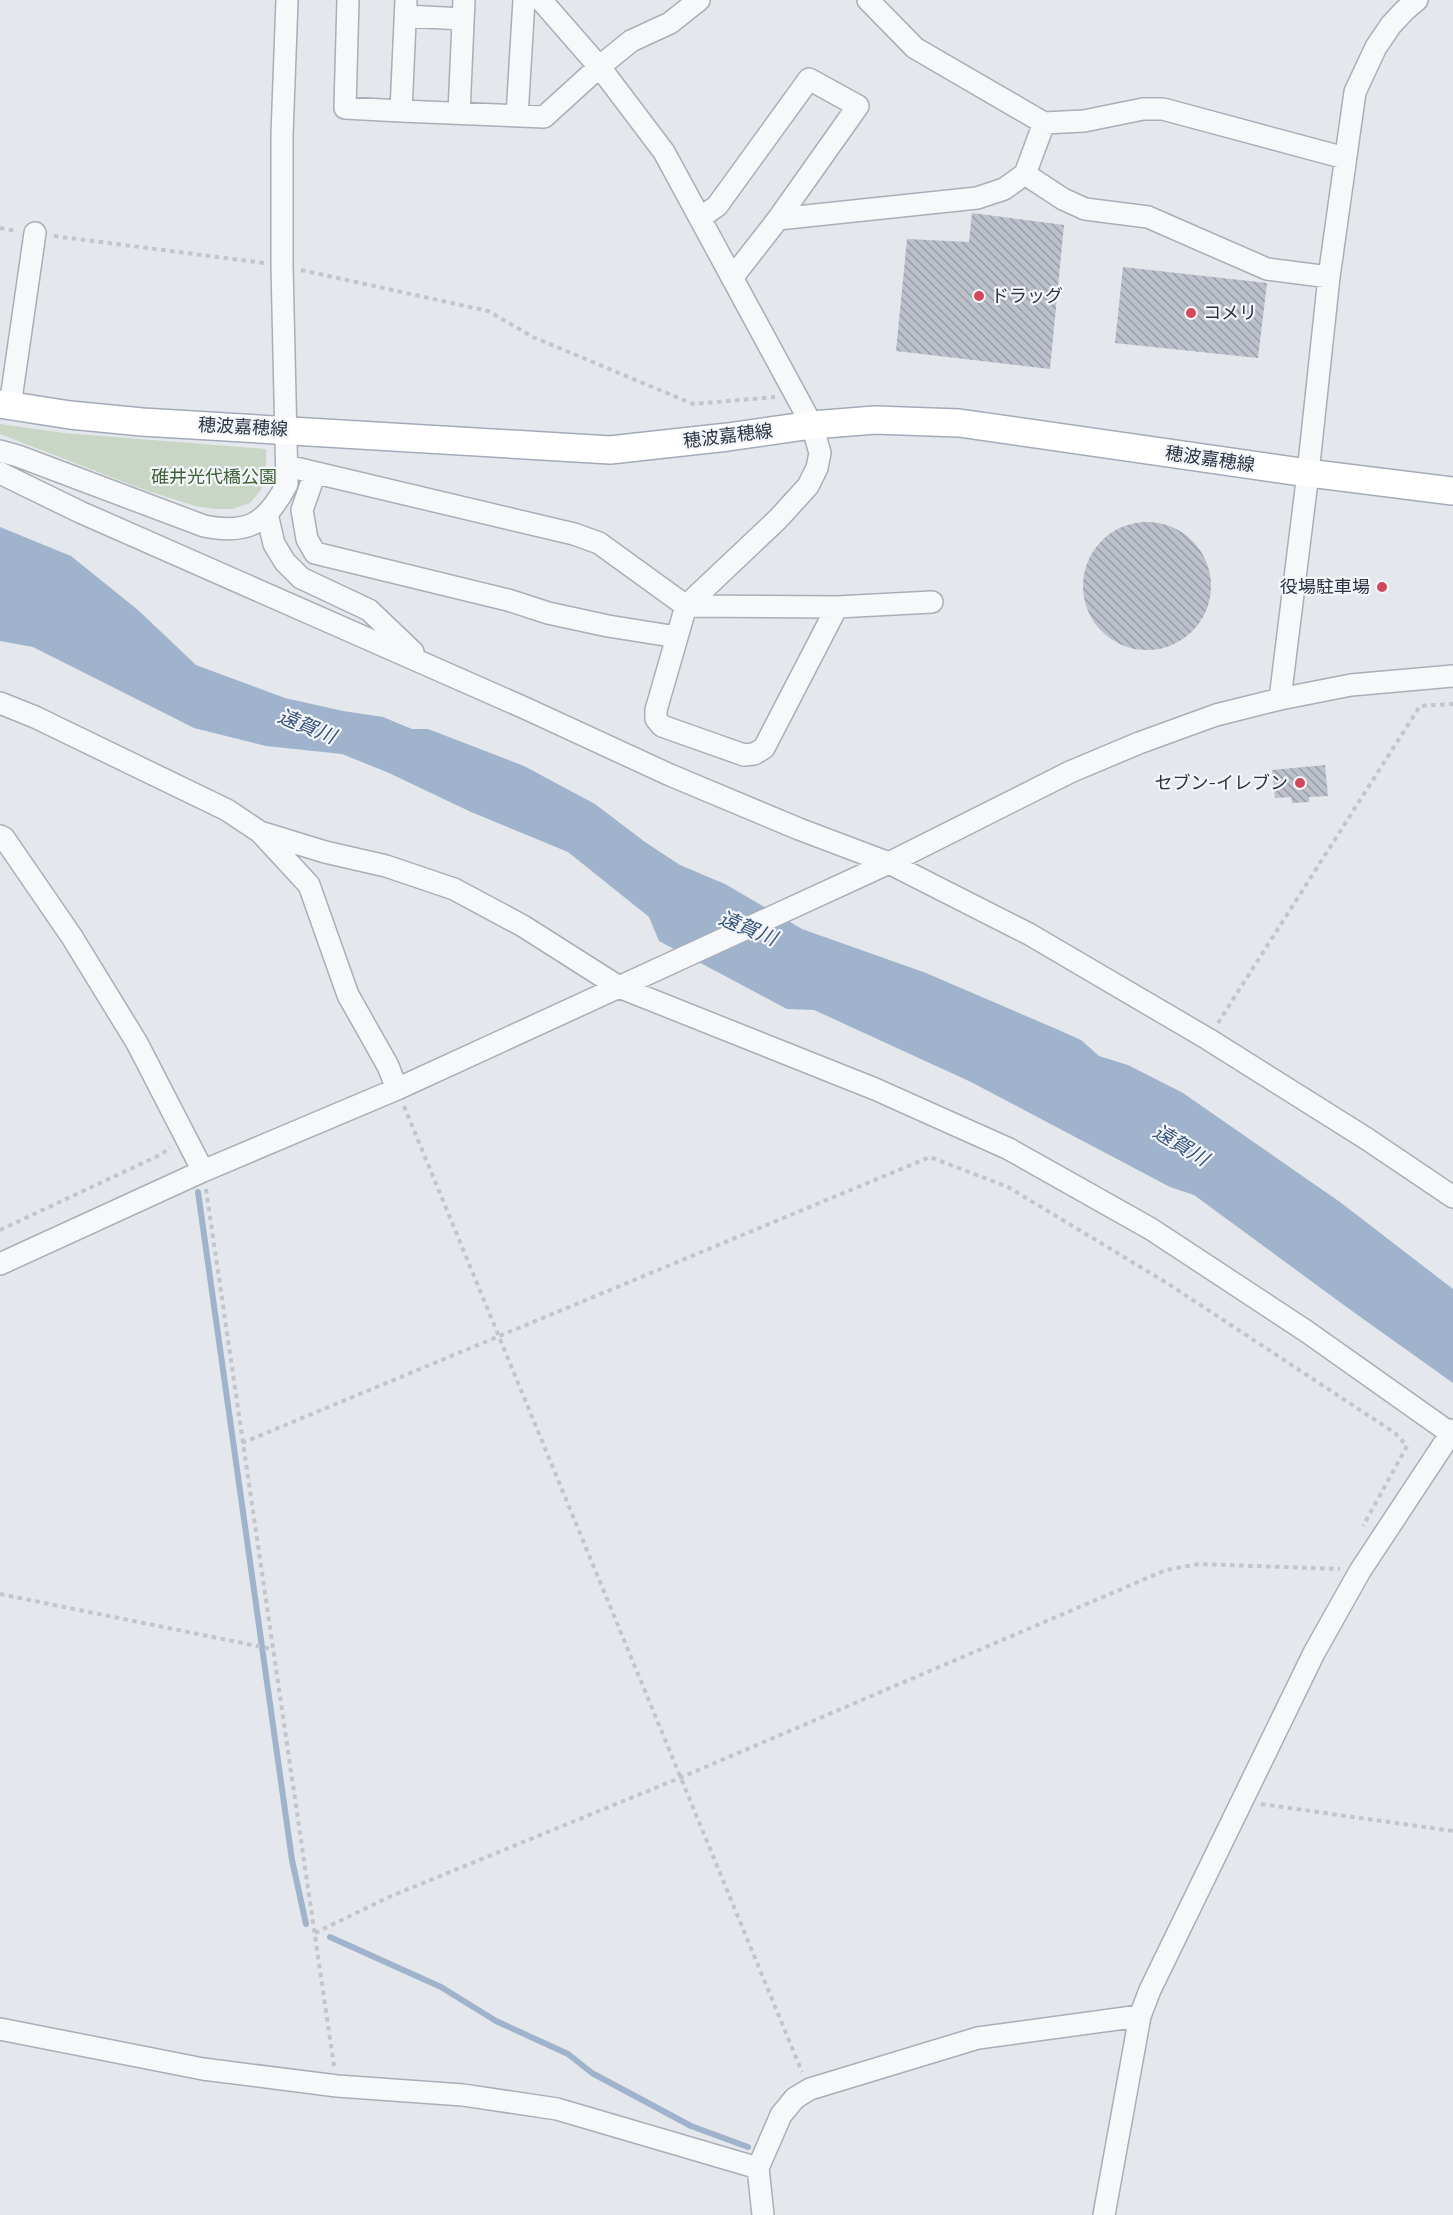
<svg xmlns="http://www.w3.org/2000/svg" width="1453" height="2215" font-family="Manrope,'Noto Sans JP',sans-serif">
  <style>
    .green { fill: #c9d6c5 }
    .water { fill: #9fb4cc }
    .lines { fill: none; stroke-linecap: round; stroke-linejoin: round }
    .stream { stroke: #9fb4cc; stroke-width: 6 }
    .building { fill: url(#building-back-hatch) }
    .minor-casing { stroke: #a9aeb7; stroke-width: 24 }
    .major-casing { stroke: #a3abb8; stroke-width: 30 }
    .path { stroke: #c2c5cb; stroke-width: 4; stroke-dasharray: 4.5 4.5; stroke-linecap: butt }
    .minor { stroke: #f7f8fa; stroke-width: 21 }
    .major { stroke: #fff; stroke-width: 27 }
    .poi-dot { fill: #d1495b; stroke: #f4f6f9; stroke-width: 2 }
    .labels { text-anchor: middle; stroke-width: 4.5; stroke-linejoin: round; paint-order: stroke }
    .poi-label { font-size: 18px; fill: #2b3445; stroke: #f4f6f9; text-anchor: start }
    .street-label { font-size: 18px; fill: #2b3445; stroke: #f4f6f9 }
    .park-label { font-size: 18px; fill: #3f6138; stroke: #f4f6f9 }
    .water-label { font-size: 20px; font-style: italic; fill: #34527a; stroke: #f4f6f9 }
  </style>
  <defs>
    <pattern id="building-back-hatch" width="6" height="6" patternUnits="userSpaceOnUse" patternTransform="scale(1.5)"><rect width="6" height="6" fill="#bbc0ca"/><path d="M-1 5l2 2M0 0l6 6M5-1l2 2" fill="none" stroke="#989da6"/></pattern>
  </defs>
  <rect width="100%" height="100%" fill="#e4e7ec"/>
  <path class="green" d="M0,424L64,433L266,449V474L261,490L250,503L232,509H215L195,506L142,489L0,434Z"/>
  <path class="water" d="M0,527L71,556L138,610L196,665L285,698L343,711L383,717L412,729H428L524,766L595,804L645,842L680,865L725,884L802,929L926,973L1061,1031L1081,1040L1099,1056L1128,1065L1183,1093L1340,1202L1453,1289V1383L1352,1311L1194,1195L1170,1187L971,1082L814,1010L787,1009L659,941L649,917L568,852L471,812L389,773L342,754L266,746L194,728L33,647L0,641Z"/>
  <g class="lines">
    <path class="stream" d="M198,1192L292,1860L306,1924
      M330,1937L441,1987L496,2021L568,2054L592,2073L691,2126L748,2147"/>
  </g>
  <path class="building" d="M972,213L1064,225L1050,369L896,351L907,239L969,242Z
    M1123,267L1267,283L1258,358L1115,343Z
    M1083 586a64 64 0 1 1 128 0a64 64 0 1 1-128 0Z
    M1325,765L1328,796L1309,797V802L1292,803L1291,797L1275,798L1272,770Z"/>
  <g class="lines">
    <g class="minor-casing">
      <path id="minor" d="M348,0L345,108L401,111
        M406,0L401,111L544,117L599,67L631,41L670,23L699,0
        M868,0L915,48L1044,123L1084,121L1143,109H1163L1345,158
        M406,16L463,19
        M459,113L464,0
        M517,116L524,0
        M1025,174L1063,199L1085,209L1148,217L1267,269L1329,277
        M700,218L717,206L809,79L858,106L778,219
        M732,278L778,219L977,198L1004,189L1025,174L1044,123
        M10,406L35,233
        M0,451L18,456L204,526C248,535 267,523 287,484L282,266V135L287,0
        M287,466L574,534L599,543L686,606L837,607L764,748L754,754L744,755L662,726L656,719V710L686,606L778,519L808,486L817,468L820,453L812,425L664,152L602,70L541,0
        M0,473L80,512L527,709L670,775L799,829L889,863L1029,934L1208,1039L1367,1139L1453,1197
        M315,473L302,510L307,539L315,553L508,600L548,613L608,626L677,637
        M267,514L274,544L285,562L301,578L369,610L413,652
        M837,607L932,602
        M1280,699L1308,473L1329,277L1355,92L1376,47L1391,25L1405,10L1417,0
        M0,703L35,717L227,810L260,832L325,852L386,866L454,889L523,926L619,987L875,1089L1009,1149L1151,1229L1306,1331L1453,1435
        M260,832L309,885L348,995L388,1066L397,1089
        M0,836L4,838L72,937L137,1043L203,1171
        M0,1264L203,1171L397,1089L889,863L1070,772L1139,743L1216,715L1280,699L1351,685L1453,676
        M0,2029L203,2069L337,2086L463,2095L557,2109L758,2168
        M763,2215L758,2168L781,2115L795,2098L810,2089L978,2038L1140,2016
        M1104,2215L1140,2016L1150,1990L1314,1653L1360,1571L1453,1430"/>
    </g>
    <g class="major-casing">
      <path id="major" d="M0,404L70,415L142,422L610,450L728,437L812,425L875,420L959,423L1308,473L1453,491"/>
    </g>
    <path class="path" d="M0,228L17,231
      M54,236L264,263
      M301,270L488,311L533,337L693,404L775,397
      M1218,1023L1420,706L1453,704
      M404,1106L802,2072
      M206,1189L334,2066
      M0,1230L162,1154L170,1147
      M242,1443L930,1157L1008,1187L1167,1283L1395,1433L1407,1446L1363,1526
      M0,1594L272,1649
      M1261,1804L1453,1831
      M315,1933L389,1897L682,1777L1166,1570L1199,1564L1340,1569"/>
    <use href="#minor" class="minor"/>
    <use href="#major" class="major"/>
  </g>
  <g class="poi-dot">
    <circle cx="979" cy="296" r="6"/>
    <circle cx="1191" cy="313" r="6"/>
    <circle cx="1382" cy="587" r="6"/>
    <circle cx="1300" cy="783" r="6"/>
  </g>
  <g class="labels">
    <g class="poi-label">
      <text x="991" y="302">ドラッグ</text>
      <text x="1203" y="319">コメリ</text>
      <text x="1370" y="593" text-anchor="end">役場駐車場</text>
      <text x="1288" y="789" text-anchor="end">セブン-イレブン</text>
    </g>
    <g class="street-label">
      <text transform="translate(243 427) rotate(3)" y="6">穂波嘉穂線</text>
      <text transform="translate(728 436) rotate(-7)" y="6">穂波嘉穂線</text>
      <text transform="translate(1210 459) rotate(8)" y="6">穂波嘉穂線</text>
    </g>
    <g class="park-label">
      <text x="214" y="483">碓井光代橋公園</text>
    </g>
    <g class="water-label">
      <text transform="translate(307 726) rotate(22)" y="7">遠賀川</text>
      <text transform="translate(748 928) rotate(22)" y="7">遠賀川</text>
      <text transform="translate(1181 1145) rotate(31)" y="7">遠賀川</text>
    </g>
  </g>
</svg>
